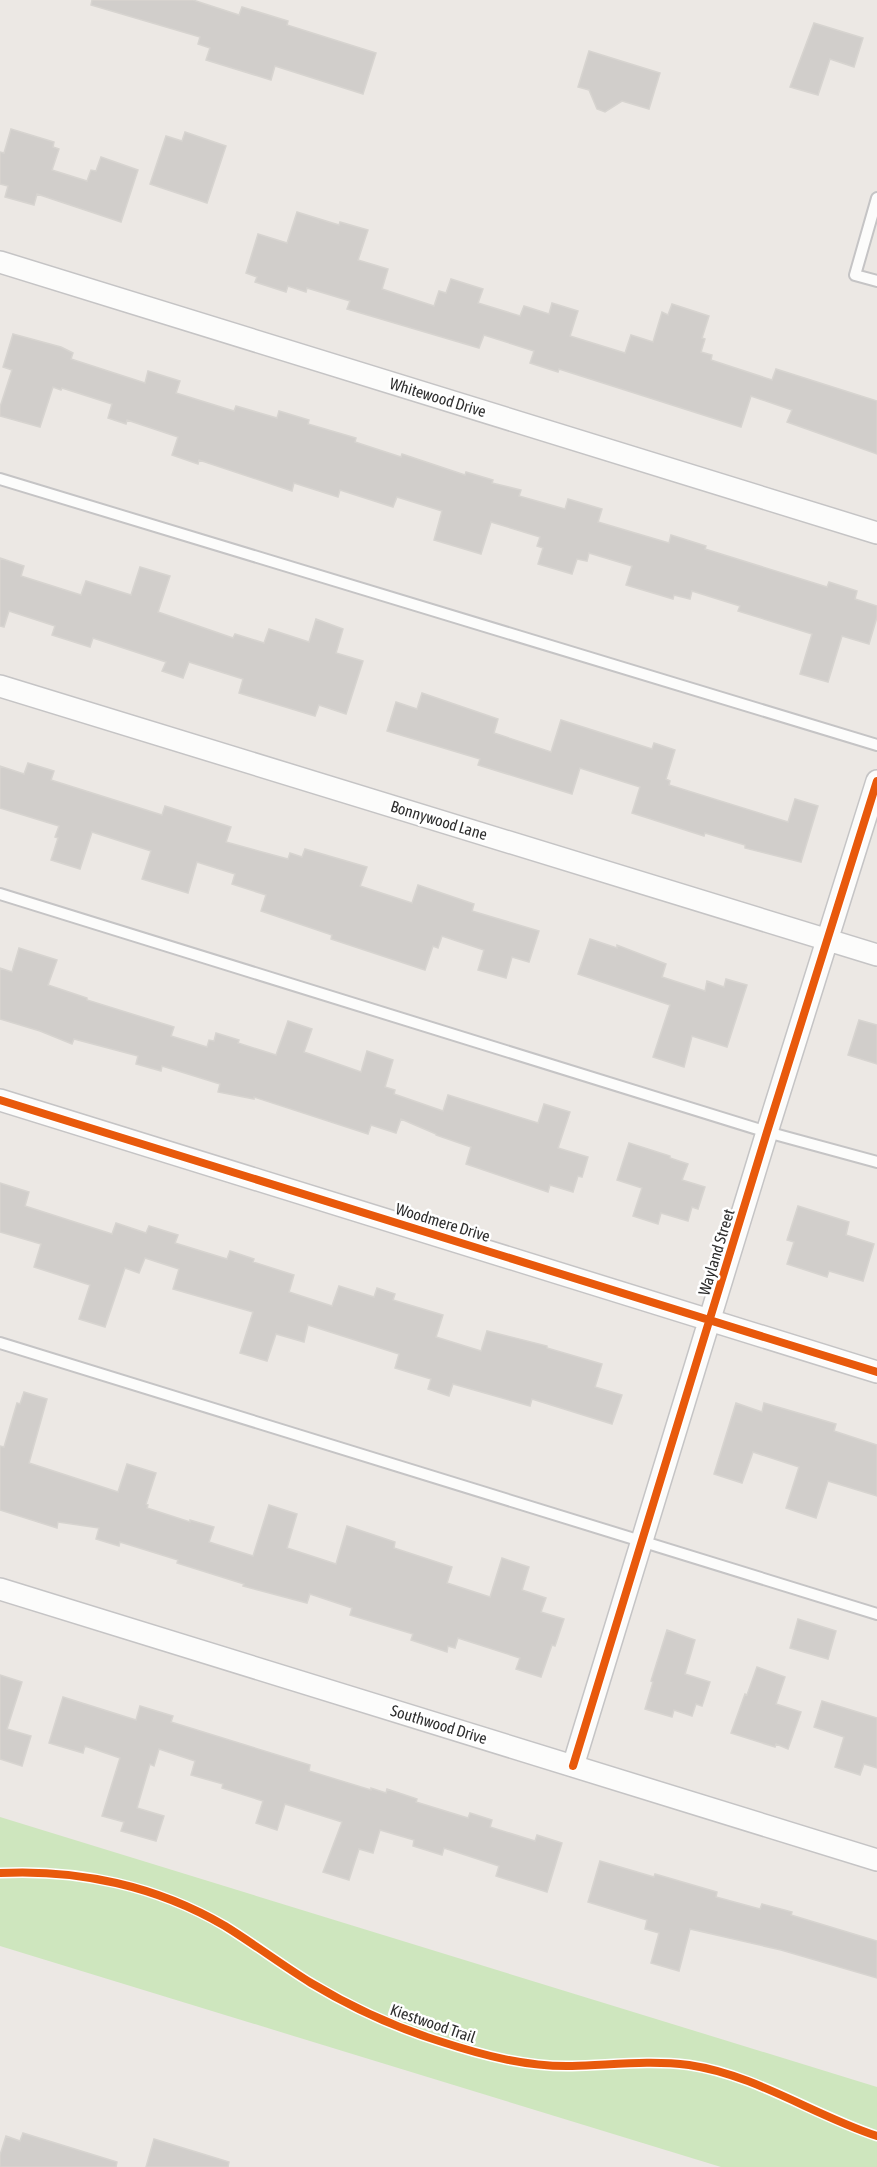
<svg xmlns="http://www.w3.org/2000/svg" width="877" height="2167" font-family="'Asap Condensed',sans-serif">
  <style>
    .green { fill: #cee6be }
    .building { fill: #d1cecb; stroke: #d7d4d0; stroke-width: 1.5 }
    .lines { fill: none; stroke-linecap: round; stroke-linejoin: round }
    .service-casing { stroke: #c5c4c5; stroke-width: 14 }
    .minor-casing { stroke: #c5c4c5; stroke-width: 24 }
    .service { stroke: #fcfcfb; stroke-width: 10 }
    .minor { stroke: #fcfcfb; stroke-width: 21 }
    .cycleway-casing { stroke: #fff; stroke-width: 11 }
    .cycleway { stroke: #e8590c; stroke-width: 8 }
    .labels { text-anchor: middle; stroke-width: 5; stroke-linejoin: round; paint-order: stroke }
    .street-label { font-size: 16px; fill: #2e2e2e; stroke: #fff }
  </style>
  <rect width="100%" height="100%" fill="#ece8e4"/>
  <path class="green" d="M0,1817L877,2087V2167H721L0,1946Z"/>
  <path class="building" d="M92,0H193L239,15L242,7L288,21L287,25L376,53L363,94L275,66L271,80L206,60L210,48L198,44L200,37L91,5Z
    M814,23L863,38L854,67L830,59L818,95L790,87Z
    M589,51L660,73L649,109L622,101L605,112L597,109L589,90L578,87Z
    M11,129L54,142L53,147L59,149L52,170L87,181L91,170L96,171L101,157L138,170L121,222L37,194L34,205L5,197L8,186L0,184V152L4,153Z
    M185,132L226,146L207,203L150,184L166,136L182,141Z
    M297,212L339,225L340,222L368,230L358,260L388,269L382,289L434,306L439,291L446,293L451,279L483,289L478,303L520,316L524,306L549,314L552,303L578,311L570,336L625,353L631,335L653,342L662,312L668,315L672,304L709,316L702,338L705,339L701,352L712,355L711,360L772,380L776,369L877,401V454L787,422L792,410L751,396L741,427L559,369L558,372L530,363L534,351L484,335L479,348L347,309L350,301L307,288L306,292L288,286L286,292L255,282L257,277L246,273L258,234L287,243Z
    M13,334L61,347L73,353L71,359L145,383L148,371L180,381L176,393L234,411L236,406L277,418L279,411L309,420L308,424L356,438L355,442L401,457L402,454L465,475L466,472L493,480L492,483L521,490L519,496L565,509L568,499L602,509L598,522L669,543L671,535L706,546L705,549L827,587L829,582L857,591L855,599L877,606V617L869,644L842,636L828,682L800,674L812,634L738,611L740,606L692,591L690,599L674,595L673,599L626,585L632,566L589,553L587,561L577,559L572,574L538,564L543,548L537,546L540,537L491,522L481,554L434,540L442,511L397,497L393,507L340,490L338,497L294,483L292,491L199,460L198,464L172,455L178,437L127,420L126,424L108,418L112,404L62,388L61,390L53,387L40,427L0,416V407L12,370L3,367Z
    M0,558L24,566L21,576L81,595L86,581L131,595L140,567L170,576L158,612L233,638L235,634L264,643L269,629L309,642L316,619L343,629L336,653L363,661L346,714L319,705L315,716L239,693L243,679L189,662L183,678L162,671L166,662L93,638L90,647L52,635L55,626L9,611L4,627L0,626Z
    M422,693L498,719L494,733L551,752L561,720L652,749L654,743L675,750L666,779L670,781L669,785L788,822L795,799L818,806L801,862L745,848V845L705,833L704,836L632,813L640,787L580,768L572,794L478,765L480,759L387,731L396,702L417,709Z
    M28,763L54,771L51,780L162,815L165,806L231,827L226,842L288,859L290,853L302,857L305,849L367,867L360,886L412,903L418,885L474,904L472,911L539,931L529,962L512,957L506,978L478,970L484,950L442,936L438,948L433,946L425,970L331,939L332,935L261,911L266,895L232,884L235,874L197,862L188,893L142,879L151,851L92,832L80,869L51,860L58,838L55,837L59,826L0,808V766L24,774Z
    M590,939L617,948V945L666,964L662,977L705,991L707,981L724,987L726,979L747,985L727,1047L692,1036L684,1067L653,1057L670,1005L578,974Z
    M19,948L57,960L48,985L87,998V1000L174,1027L171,1036L207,1047L209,1040L214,1041L216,1033L239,1040L238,1043L276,1055L288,1021L312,1029L304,1052L361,1072L367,1051L393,1060L385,1087L395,1090L394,1094L443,1111L448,1095L538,1123L544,1104L570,1112L558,1148L588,1157L582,1177L578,1176L573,1192L550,1185L548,1192L466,1164L471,1147L436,1135V1134L401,1119L396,1133L371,1125L368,1134L254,1097V1099L218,1092L220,1084L162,1066L161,1071L136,1064L138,1056L74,1039L72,1044L40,1031L0,1019V968L12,972Z
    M859,1020L877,1025V1064L848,1055Z
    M629,1143L670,1156V1158L688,1164L682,1180L705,1187L698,1209L692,1207L688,1221L661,1213L658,1224L633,1216L642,1188L617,1180Z
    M0,1183L29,1192L25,1206L112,1234L116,1223L146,1233L149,1226L178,1235L175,1243L227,1259L230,1251L254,1259L253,1262L294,1275L289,1292L332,1306L339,1286L374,1297L377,1288L395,1294L393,1300L443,1315L436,1337L481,1351L487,1331L547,1346V1348L602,1364L595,1387L622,1395L612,1424L532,1399L530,1406L453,1384L449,1396L428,1389L431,1379L395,1368L399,1354L308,1325L304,1342L276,1334L267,1361L240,1353L253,1312L173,1289L179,1269L145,1258L139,1273L125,1268L105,1327L79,1319L90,1285L34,1267L41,1244L0,1232Z
    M798,1206L849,1222L846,1235L874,1244L863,1281L829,1271L827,1277L787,1264L794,1242L787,1240Z
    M24,1392L47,1399L29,1463L118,1492L127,1464L156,1473L146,1504L148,1505L147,1508L190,1522V1520L214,1527L209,1542L253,1556L269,1505L297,1514L287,1548L336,1564L347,1526L395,1542L394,1548L452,1567L447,1583L490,1597L502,1558L529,1567L522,1590L546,1598L541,1612L564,1619L555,1646L552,1645L541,1677L516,1669L520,1658L458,1638L455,1648L448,1646L447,1652L411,1640L413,1634L350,1615L352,1608L310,1594L307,1603L243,1586L244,1584L177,1563L178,1560L120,1542L119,1546L96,1539L99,1528L58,1522L57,1528L0,1510V1446L4,1447L17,1403L20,1404Z
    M736,1403L762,1412L764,1403L836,1424L834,1431L877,1445V1496L828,1481L816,1518L786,1508L799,1467L753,1452L742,1483L714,1474Z
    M798,1619L836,1631L828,1659L790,1648Z
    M667,1630L695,1640L685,1674L710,1682L702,1706L696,1704L692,1716L674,1710L672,1717L645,1709L653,1682L651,1681Z
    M757,1667L785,1677L776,1704L801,1712L788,1749L776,1744L775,1747L731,1733L745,1694L747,1695Z
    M0,1675L22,1682L7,1729L31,1736L22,1766L0,1759Z
    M63,1697L136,1720L140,1706L173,1716L171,1722L310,1765L309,1771L371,1790V1788L386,1793L387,1789L417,1799L416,1802L468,1818L470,1813L492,1820L490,1827L535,1841L537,1835L562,1843L547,1892L496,1876L499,1866L444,1848L442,1855L413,1846L414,1840L380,1830L373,1853L359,1849L349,1880L323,1872L342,1822L285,1804L277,1830L256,1823L263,1801L222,1788L223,1784L191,1775L195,1761L159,1749L154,1766L150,1764L137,1808L164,1816L156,1841L121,1831L124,1822L102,1816L120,1758L85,1746L83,1753L49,1743Z
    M822,1701L877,1718V1768L864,1764L860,1775L835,1767L844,1737L814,1727Z
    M600,1861L654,1877L655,1874L717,1892L716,1897L760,1909L762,1904L792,1912L791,1915L877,1941V1978L781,1950L690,1929L679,1971L651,1963L659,1933L645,1929L647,1920L588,1902Z
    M23,2133L117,2162L116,2167H0V2155L6,2136L20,2141Z
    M154,2139L229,2162L228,2167H146Z"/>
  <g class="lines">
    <g class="service-casing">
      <path id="service" d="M877,198L855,275L877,281
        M0,479L877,745
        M0,894L767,1132L877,1162
        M0,1343L877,1614"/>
    </g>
    <g class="minor-casing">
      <path id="minor" d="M0,262L877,533
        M0,686L877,955
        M0,1100L877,1372
        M0,1589L877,1860
        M573,1766L767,1132L877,781"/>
    </g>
    <use href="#service" class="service"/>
    <use href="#minor" class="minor"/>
    <g class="cycleway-casing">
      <path id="cycleway" d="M0,1100L877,1372
        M573,1766L767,1132L877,781
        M0,1873C78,1869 157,1886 225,1926C254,1944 282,1965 311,1983C351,2007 394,2027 439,2041C482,2055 526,2067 572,2066C611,2065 649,2060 689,2065C756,2075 813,2115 877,2136"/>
    </g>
    <use href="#cycleway" class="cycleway"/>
  </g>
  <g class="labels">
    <g class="street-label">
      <text transform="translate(438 397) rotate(17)" y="6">Whitewood Drive</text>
      <text transform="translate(439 820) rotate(17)" y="6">Bonnywood Lane</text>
      <text transform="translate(443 1222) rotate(17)" y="6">Woodmere Drive</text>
      <text transform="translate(716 1252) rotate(-73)" y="6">Wayland Street</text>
      <text transform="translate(439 1724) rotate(17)" y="6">Southwood Drive</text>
      <text transform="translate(433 2023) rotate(19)" y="6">Kiestwood Trail</text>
    </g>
  </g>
</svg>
